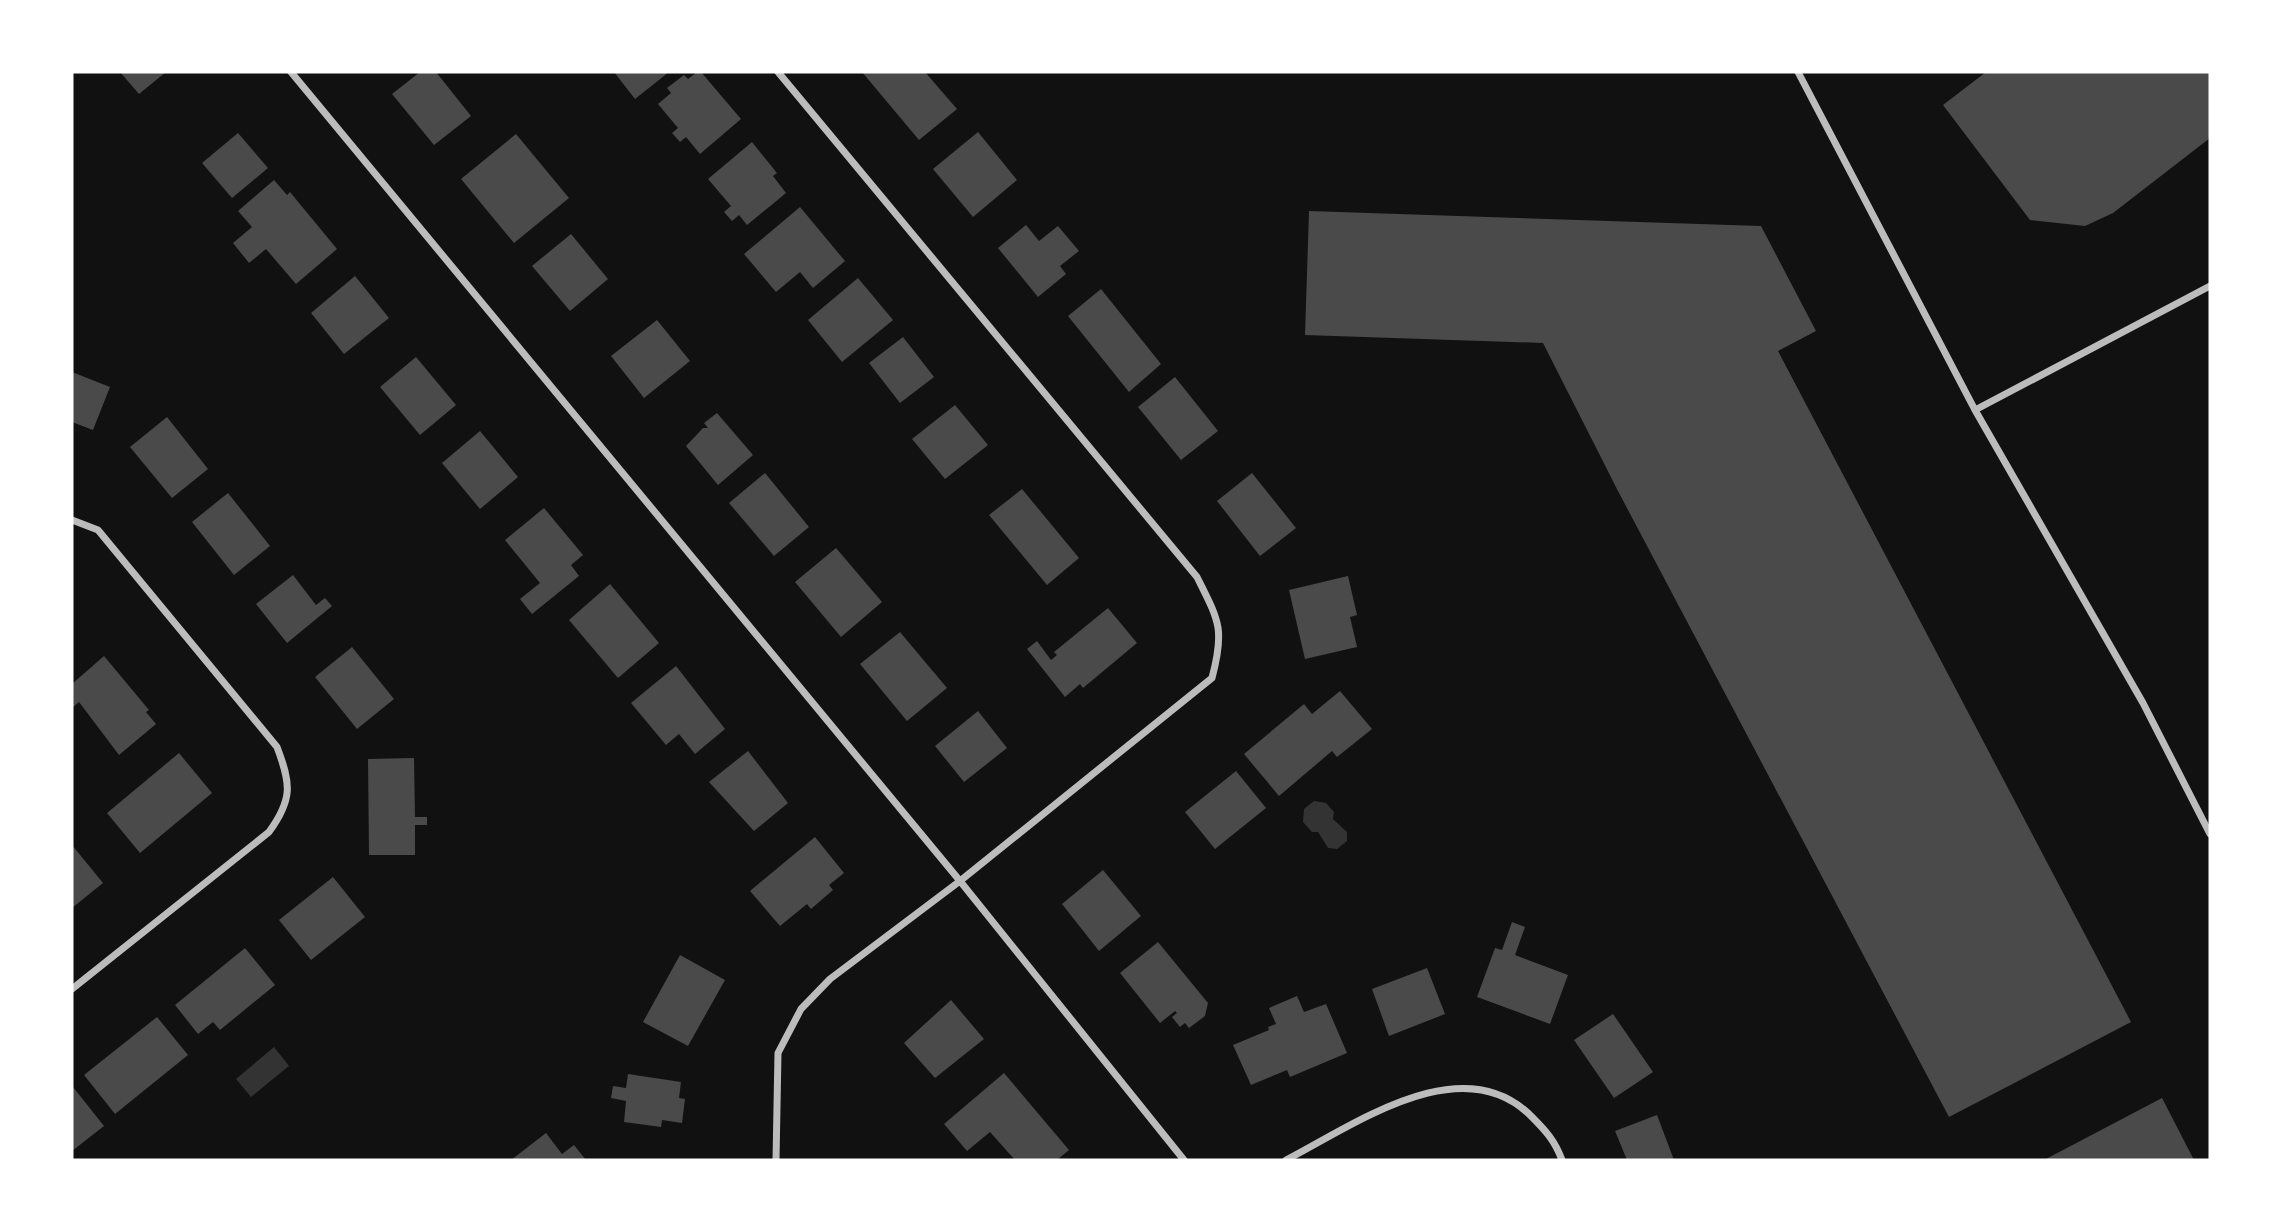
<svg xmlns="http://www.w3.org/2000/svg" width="2282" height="1232" font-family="Barlow,sans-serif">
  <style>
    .water { fill: #333 }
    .building { fill: #4a4a4a }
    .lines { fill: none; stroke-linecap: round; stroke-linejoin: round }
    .minor { stroke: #bcbcbc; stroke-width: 7 }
  </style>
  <rect width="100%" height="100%" fill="#111"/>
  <path class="water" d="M1314,801L1326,803L1334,812L1333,819L1347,832V841L1337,849L1328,848L1318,832H1312L1303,822L1304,809Z
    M274,1047L289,1066L251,1097L236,1079Z"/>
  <path class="building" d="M120,72H166L139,94Z
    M420,72H436L471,116L434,145L392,94Z
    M614,72H669L635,99Z
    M697,72H701L741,119L700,154L686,137L680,142L672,133L678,128L658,104L671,93L667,88L684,75L688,79Z
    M862,72H925L957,109L919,140Z
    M1986,72H2210V138L2113,213L2085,226L2030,220L1943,105Z
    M978,132L1017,180L973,217L933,169Z
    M238,133L268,168L232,198L202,163Z
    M516,134L569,198L514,243L461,179Z
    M752,142L777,173L773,176L786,193L747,225L739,215L732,221L724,212L731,206L708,179Z
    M274,180L287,195L290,192L337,249L296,284L266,249L249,263L233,243L252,227L238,211Z
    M800,207L845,261L813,288L800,272L776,292L744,254Z
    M1309,211L1761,226L1816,331L1778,351L2131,1022L1949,1117L1618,491L1543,343L1305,335Z
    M1026,225L1039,241L1058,226L1079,251L1060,266L1066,274L1038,297L998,248Z
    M571,234L608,279L570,311L532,266Z
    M355,276L389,318L344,354L311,313Z
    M858,278L893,320L842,362L808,320Z
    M1101,289L1161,364L1129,392L1068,316Z
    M657,320L690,361L644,398L611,356Z
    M903,337L934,377L900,403L869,363Z
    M416,357L456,405L420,435L380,387Z
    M72,372L110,387L93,430L72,422Z
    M1175,377L1218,431L1181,460L1138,407Z
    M955,405L988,445L945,479L912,439Z
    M717,413L753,455L718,485L686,446L703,428H708L704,423Z
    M167,417L208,469L172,498L130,447Z
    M480,431L518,477L480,509L442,463Z
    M765,473L809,527L774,556L729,503Z
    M1252,473L1296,528L1260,556L1217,501Z
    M1022,489L1079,558L1047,585L989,515Z
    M228,493L270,546L234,575L192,522Z
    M544,508L583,555L571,565L579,576L532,614L520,599L540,583L505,540Z
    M836,548L882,602L841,637L795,582Z
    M293,575L316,605L325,598L332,606L287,643L256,604Z
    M1348,576L1357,615L1350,617L1357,647L1305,659L1289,590Z
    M610,584L659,643L618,678L569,620Z
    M1108,608L1137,643L1083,688L1080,684L1065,697L1027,649L1037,641L1051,660L1057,655L1054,652Z
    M900,632L947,688L907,721L860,664Z
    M352,647L394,699L357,729L315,677Z
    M104,656L149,710L146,712L156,724L119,755L79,702L72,708V684Z
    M676,666L725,729L695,754L679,734L666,745L631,703Z
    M1340,691L1372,729L1337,757L1332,751L1279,796L1244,754L1304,704L1312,714Z
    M978,711L1007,748L964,782L935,746Z
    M748,751L788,803L754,831L709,782Z
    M179,753L212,793L140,853L107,813Z
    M414,758L415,817H427V825H415V855H369L368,759Z
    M1236,771L1266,808L1215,849L1185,812Z
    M815,837L844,873L829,885L833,890L811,909L807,904L780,926L750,891Z
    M72,845L103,883L72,908Z
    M1103,870L1141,916L1099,951L1062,904Z
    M333,877L365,917L311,960L279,920Z
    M1512,922L1525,927L1515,955L1568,975L1550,1024L1477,997L1495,948L1502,950Z
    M1158,942L1208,1003L1205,1016L1189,1028L1185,1023L1180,1027L1172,1017L1177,1013L1175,1011L1160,1023L1120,973Z
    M245,948L275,985L220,1030L213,1022L198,1034L175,1005Z
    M680,955L725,980L688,1046L643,1022Z
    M1427,968L1445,1014L1389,1036L1372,989Z
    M1297,996L1304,1012L1326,1004L1347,1053L1290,1077L1287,1070L1251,1085L1233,1045L1269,1030L1268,1027L1276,1024L1269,1008Z
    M951,1000L984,1039L935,1078L904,1043Z
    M1613,1014L1653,1072L1614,1098L1574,1040Z
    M157,1017L188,1055L115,1114L84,1075Z
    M1004,1073L1069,1150L1057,1160H1015L990,1132L967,1151L944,1124Z
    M628,1074L681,1082L679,1098L685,1099L682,1123L662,1120L661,1127L624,1122L626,1101L611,1098L613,1086L626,1088Z
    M73,1087L104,1126L72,1151V1088Z
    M2162,1098L2194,1160H2044Z
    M1657,1115L1674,1160H1627L1615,1131Z
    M546,1133L562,1154L574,1145L586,1160H511Z"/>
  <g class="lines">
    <path class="minor" d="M291,72L960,881L1184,1160
      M1798,72L1975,410L2143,703L2210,834
      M1975,410L2210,286
      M72,520L98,530L277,747C291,784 293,799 269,832L72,989
      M776,1160L778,1053L801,1009L830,979L960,881L1212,678C1225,629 1219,621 1197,577L778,72
      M1286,1160C1354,1125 1463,1046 1532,1117C1546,1131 1555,1141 1562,1160"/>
  </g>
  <rect width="2282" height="1232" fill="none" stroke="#ffffff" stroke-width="147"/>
</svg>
